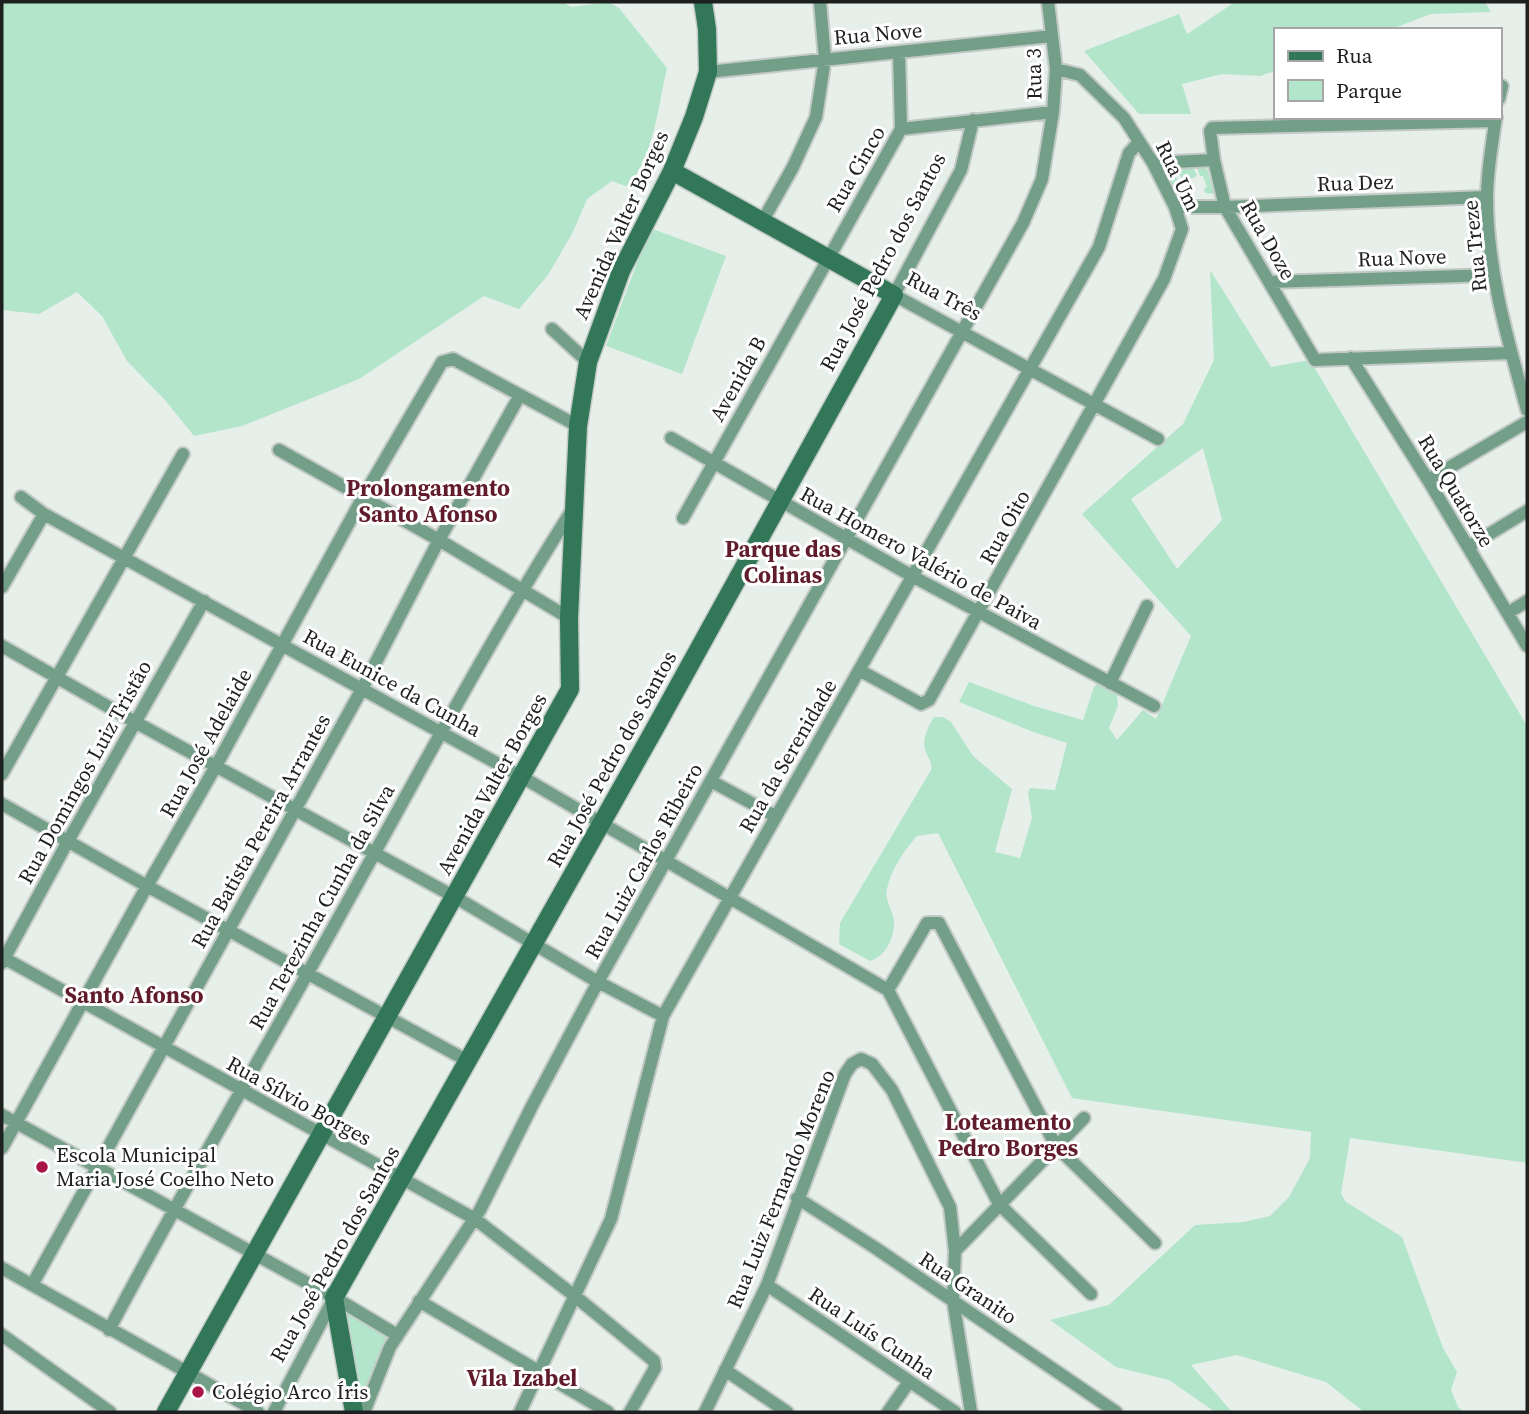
<svg xmlns="http://www.w3.org/2000/svg" width="1529" height="1414" font-family="'Source Serif 4',serif">
  <style>
    .green { fill: #b2e5ca; fill-rule: evenodd }
    .lines { fill: none; stroke-linecap: round; stroke-linejoin: round }
    .street-casing { stroke: #c3cac6; stroke-width: 16 }
    .secondary-casing { stroke: #c3cac6; stroke-width: 21 }
    .street { stroke: #739e88; stroke-width: 12 }
    .secondary { stroke: #317758; stroke-width: 18 }
    .poi-dot { fill: #a91546; stroke: #fff; stroke-width: 2.5 }
    .labels { text-anchor: middle; stroke-width: 6; stroke-linejoin: round; paint-order: stroke }
    .street-label { font-size: 21px; fill: #1d201e; stroke: #fff }
    .poi-label { font-size: 21px; fill: #1d201e; stroke: #fff; text-anchor: start }
    .neighbourhood-label { font-size: 23px; font-weight: bold; fill: #611c2c; stroke: #fff }
  </style>
  <rect width="100%" height="100%" fill="#e7efeb"/>
  <path class="green" d="M2,2H563L571,7L608,2L619,8L667,68C658,107 654,155 628,187L612,181L587,199L573,232L548,275L519,309L484,296L359,379L242,426L194,436L165,400L127,361L102,316L77,292L39,314L2,310Z
    M1235,2H1485L1491,12L1431,14L1389,30H1275V71L1260,76L1222,74L1182,84L1191,114H1139L1084,51L1179,14L1187,34Z
    M1171,166L1185,194L1184,195L1178,196L1164,168Z
    M1176,167H1193L1197,176L1186,181L1181,178Z
    M1197,167L1207,169L1214,194L1205,193L1204,188L1207,187L1203,176H1200Z
    M650,228L726,256L682,374L606,346Z
    M1210,270L1271,367L1310,360L1527,726V1163L1350,1138L1341,1194L1346,1202L1402,1237L1443,1348L1457,1372L1451,1390L1458,1407L1464,1412H1364L1326,1382L1237,1355L1191,1365L1232,1412H1215L1169,1380L1116,1367L1050,1320L1109,1305L1195,1225L1244,1222L1270,1216L1289,1197L1310,1158L1311,1132L1072,1098L938,833L917,836C904,851 891,869 887,889C884,900 893,910 894,921C895,936 886,957 870,961L839,944L840,923L931,770C932,761 929,760 926,752C921,740 928,727 934,717H943L951,722L973,756L1012,789L995,852L1020,858L1032,818L1028,792L1030,788L1055,790L1067,743L1036,733L959,702L969,682L1034,706L1083,720L1094,687L1098,683L1117,693L1118,706L1109,728L1117,740L1143,710L1156,719L1191,636L1082,514L1183,424L1214,360ZM1203,448L1222,520L1177,569L1131,499Z
    M343,1310L387,1335L360,1408Z"/>
  <g class="lines">
    <g class="street-casing">
      <path id="street" d="M708,72L1052,36
        M1499,99L1502,86
        M1496,117C1492,143 1487,172 1487,198C1487,270 1508,341 1527,410
        M973,120L961,170L894,295L1158,439
        M1495,121L1212,128L1210,131L1214,160L1225,207L1315,360L1511,353
        M901,129L1053,112
        M1153,163L1214,160
        M1175,207H1225L1487,197
        M762,222L793,167L816,117L825,59L820,2
        M1270,282L1494,275
        M552,329L588,362
        M1351,358L1428,480L1527,646
        M671,438L912,576L1154,706
        M279,450L439,540L569,618
        M1428,480L1527,422
        M21,497L44,514L522,777L888,990
        M683,518L901,129L899,52
        M1468,547L1527,511
        M2,587L44,514
        M1508,613L1527,601
        M2,646L135,722L455,897L598,982L663,1016
        M859,670L921,704L929,700L1164,279L1182,229L1175,207L1153,163L1124,118L1080,75L1056,69
        M1110,683L1147,606
        M2,774L183,454
        M711,781L775,816
        M2,804L147,886L468,1061
        M2,957L475,1219L576,1297L654,1361L655,1368L630,1412
        M2,963L68,841L204,601
        M888,990L927,923H939L1056,1146L1155,1243
        M888,990L999,1204L1091,1294
        M2,1115L342,1302L397,1335
        M2,1148L147,886L216,766L363,497L442,362L453,359L578,426
        M797,1198L874,1247L1116,1412
        M955,1251L1084,1118
        M2,1268L258,1412
        M32,1285L362,689L439,540L520,395
        M767,1285L955,1412
        M419,1301L608,1412
        M109,1330C182,1191 262,1056 338,919C415,781 489,640 574,507
        M2,1335L110,1412
        M725,1370L787,1412
        M274,1412L334,1298
        M364,1412L390,1347L480,1210L532,1106L598,982L1023,223L1042,179L1053,112L1056,69L1048,2
        M520,1412L611,1219L663,1016L1099,247L1129,153L1139,142
        M705,1412L767,1285L845,1074L852,1064L861,1059L872,1064L892,1090L950,1207L955,1251L953,1300L971,1412
        M888,1412L909,1382"/>
    </g>
    <g class="secondary-casing">
      <path id="secondary" d="M166,1412L570,689L569,618L578,426L588,362L621,271L672,171L694,117L708,72L707,29L703,2
        M354,1412L334,1298L654,730L894,295L672,171"/>
    </g>
    <use href="#street" class="street"/>
    <use href="#secondary" class="secondary"/>
  </g>
  <g class="poi-dot">
    <circle cx="42" cy="1167" r="7"/>
    <circle cx="198" cy="1392" r="7"/>
  </g>
  <g class="labels">
    <g class="street-label">
      <text transform="translate(878 34) rotate(-5)" y="7">Rua Nove</text>
      <text transform="translate(1034 74) rotate(-91)" y="7">Rua 3</text>
      <text transform="translate(856 169) rotate(-60)" y="7">Rua Cinco</text>
      <text transform="translate(1178 176) rotate(64)" y="7">Rua Um</text>
      <text transform="translate(1355 183) rotate(-2)" y="7">Rua Dez</text>
      <text transform="translate(621 225) rotate(-66)" y="7">Avenida Valter Borges</text>
      <text transform="translate(1268 240) rotate(60)" y="7">Rua Doze</text>
      <text transform="translate(1475 246) rotate(-96)" y="7">Rua Treze</text>
      <text transform="translate(1402 258) rotate(-2)" y="7">Rua Nove</text>
      <text transform="translate(883 262) rotate(-62)" y="7">Rua José Pedro dos Santos</text>
      <text transform="translate(944 296) rotate(28)" y="7">Rua Três</text>
      <text transform="translate(738 379) rotate(-61)" y="7">Avenida B</text>
      <text transform="translate(1456 491) rotate(59)" y="7">Rua Quatorze</text>
      <text transform="translate(1005 527) rotate(-61)" y="7">Rua Oito</text>
      <text transform="translate(921 558) rotate(29)" y="7">Rua Homero Valério de Paiva</text>
      <text transform="translate(392 683) rotate(29)" y="7">Rua Eunice da Cunha</text>
      <text transform="translate(206 743) rotate(-61)" y="7">Rua José Adelaide</text>
      <text transform="translate(788 756) rotate(-60)" y="7">Rua da Serenidade</text>
      <text transform="translate(612 759) rotate(-61)" y="7">Rua José Pedro dos Santos</text>
      <text transform="translate(85 772) rotate(-61)" y="7">Rua Domingos Luiz Tristão</text>
      <text transform="translate(492 784) rotate(-61)" y="7">Avenida Valter Borges</text>
      <text transform="translate(261 831) rotate(-61)" y="7">Rua Batista Pereira Arrantes</text>
      <text transform="translate(644 861) rotate(-61)" y="7">Rua Luiz Carlos Ribeiro</text>
      <text transform="translate(322 907) rotate(-61)" y="7">Rua Terezinha Cunha da Silva</text>
      <text transform="translate(299 1101) rotate(29)" y="7">Rua Sílvio Borges</text>
      <text transform="translate(781 1189) rotate(-68)" y="7">Rua Luiz Fernando Moreno</text>
      <text transform="translate(335 1254) rotate(-61)" y="7">Rua José Pedro dos Santos</text>
      <text transform="translate(968 1288) rotate(34)" y="7">Rua Granito</text>
      <text transform="translate(872 1333) rotate(34)" y="7">Rua Luís Cunha</text>
    </g>
    <g class="poi-label">
      <text x="56" y="1162">Escola Municipal<tspan x="56" dy="24">Maria José Coelho Neto</tspan></text>
      <text x="212" y="1399">Colégio Arco Íris</text>
    </g>
    <g class="neighbourhood-label">
      <text x="428" y="496">Prolongamento<tspan x="428" dy="26">Santo Afonso</tspan></text>
      <text x="783" y="557">Parque das<tspan x="783" dy="26">Colinas</tspan></text>
      <text x="134" y="1003">Santo Afonso</text>
      <text x="1008" y="1130">Loteamento<tspan x="1008" dy="26">Pedro Borges</tspan></text>
      <text x="522" y="1386">Vila Izabel</text>
    </g>
  </g>
  <rect width="1529" height="1414" fill="none" stroke="#1d201e" stroke-width="7"/>
  <rect x="1274" y="28" width="228" height="91" fill="#ffffff" stroke="#a5a6a5" stroke-width="2"/>
  <rect x="1288" y="51" width="35" height="10" fill="#317758" stroke="#a5a6a5" stroke-width="2"/>
  <text x="1336" y="63" font-size="21" fill="#1d201e">Rua</text>
  <rect x="1288" y="80" width="35" height="21" fill="#b2e5ca" stroke="#a5a6a5" stroke-width="2"/>
  <text x="1336" y="98" font-size="21" fill="#1d201e">Parque</text>
</svg>
